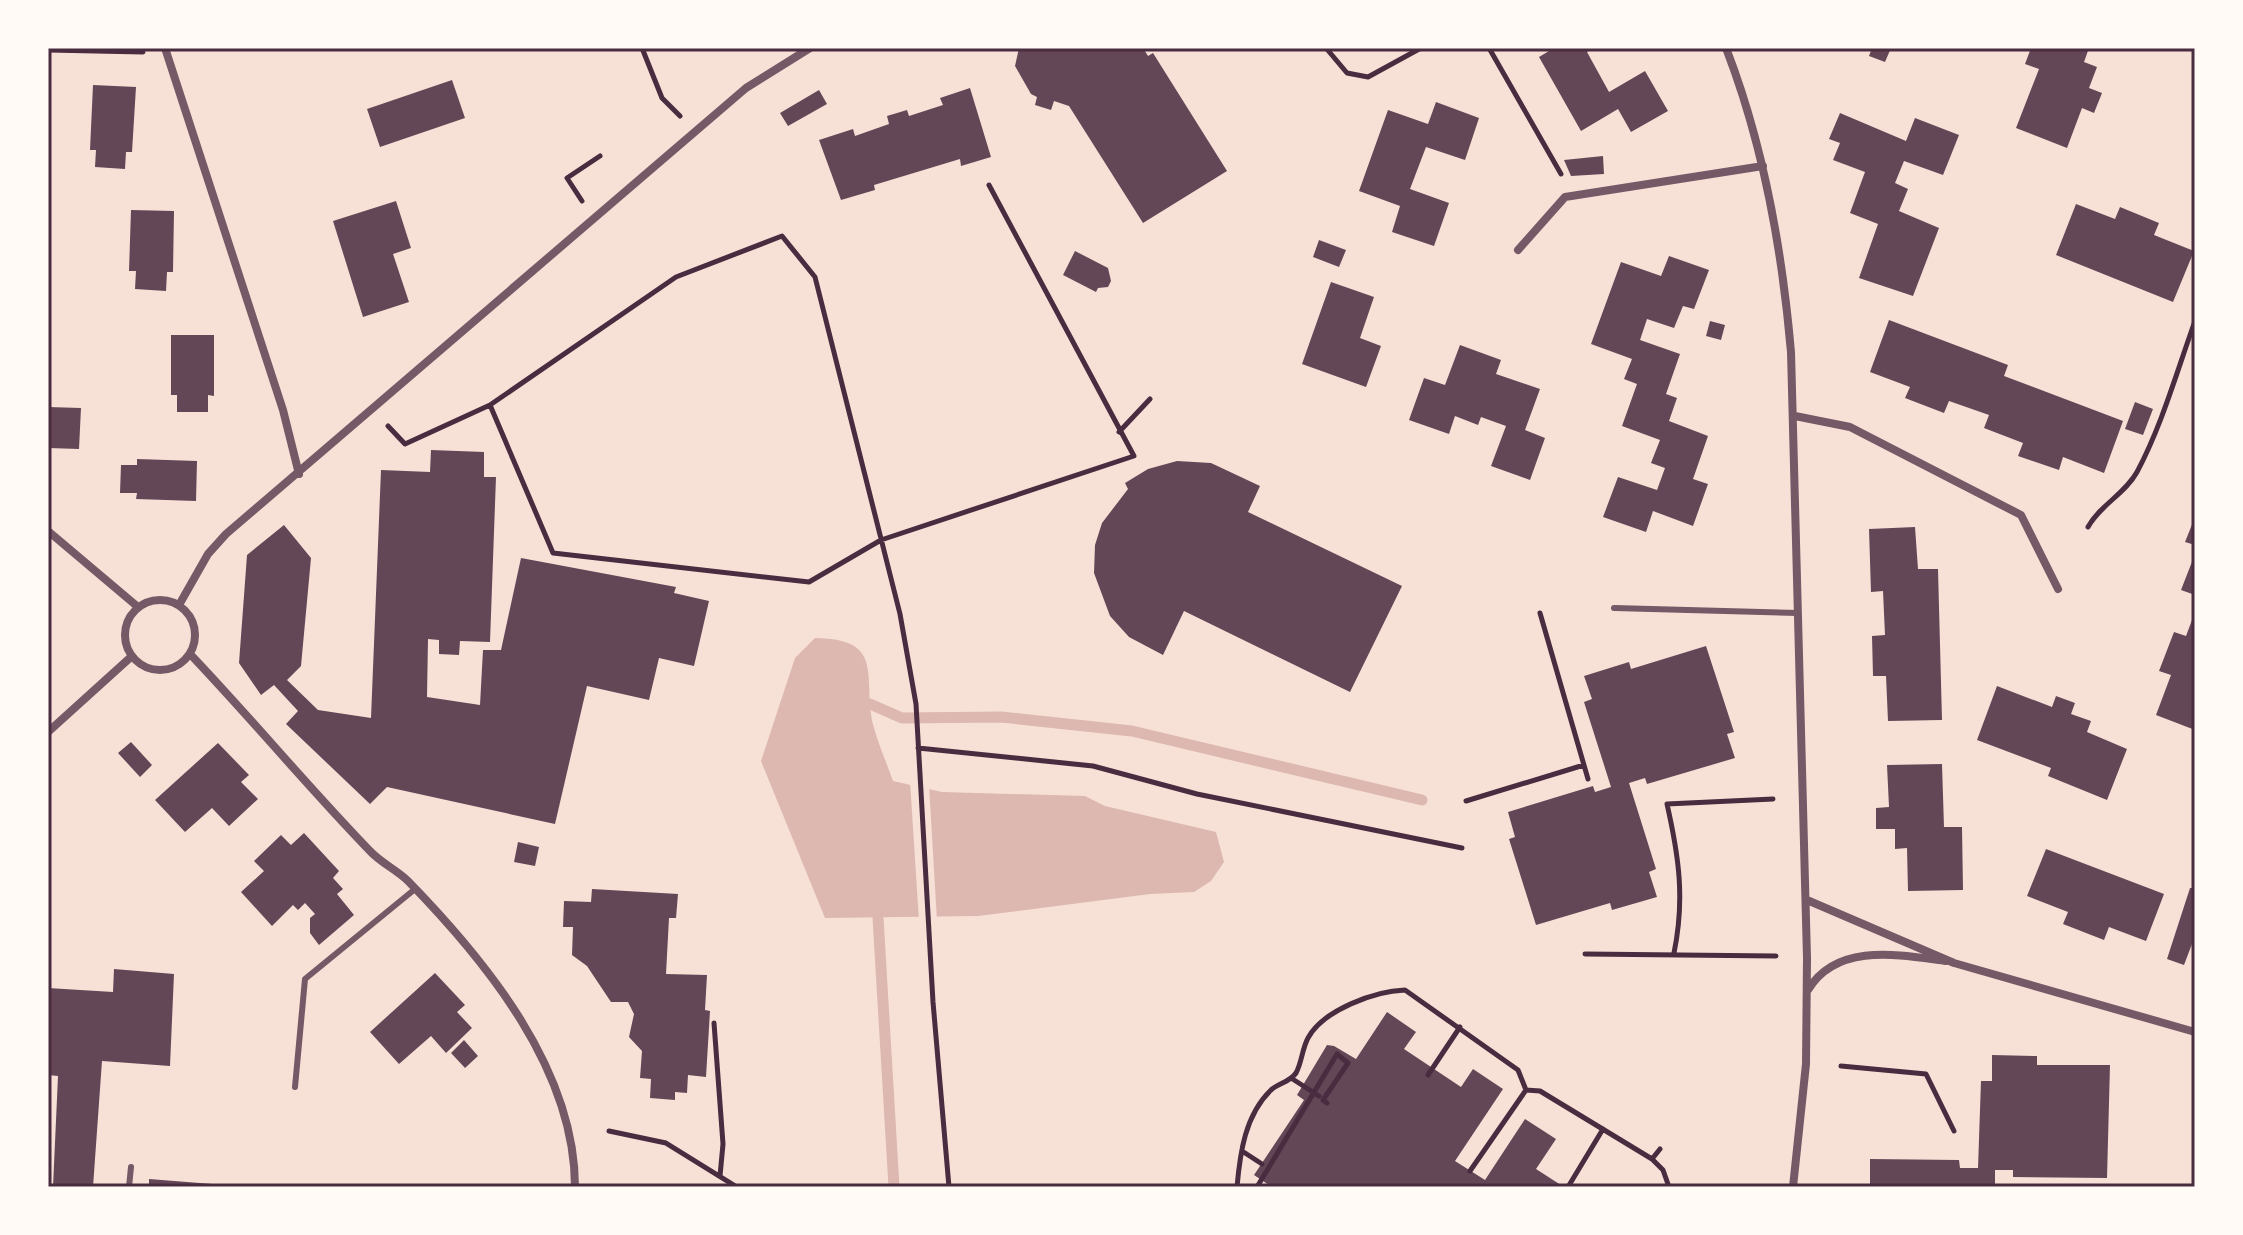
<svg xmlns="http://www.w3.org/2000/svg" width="2243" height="1235" font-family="'Source Sans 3',sans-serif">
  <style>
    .water { fill: #dcb8b0 }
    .pier { fill: #f7e1d7 }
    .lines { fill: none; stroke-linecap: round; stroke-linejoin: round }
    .stream { stroke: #dcb8b0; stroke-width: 11 }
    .building { fill: #644757 }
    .path { stroke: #4a2c40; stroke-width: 5 }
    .service { stroke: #755966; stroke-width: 6 }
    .minor { stroke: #755966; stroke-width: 8 }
    .neatline { fill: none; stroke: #4a2c40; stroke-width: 3 }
  </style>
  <rect width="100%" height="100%" fill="#f7e1d7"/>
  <path class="water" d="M815,638C888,639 861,678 874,728C879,746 887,764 893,781L942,792L1085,796L1105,806L1216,832L1224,862L1211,881L1194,892L1150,894L978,916L825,918L761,761L795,658Z"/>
  <path class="pier" d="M910,781L929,785L937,921H919Z"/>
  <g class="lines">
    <path class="stream" d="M870,704L902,718L1001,717L1132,731L1422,800
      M878,918L894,1187"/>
  </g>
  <path class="building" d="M1019,48H1143L1148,56L1153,53L1227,171L1143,223L1069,106L1054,101L1051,110L1035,105L1037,97L1031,94L1015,66Z
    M1554,48H1594L1587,52L1609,92L1645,71L1668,111L1631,132L1618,109L1581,131L1539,57Z
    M1872,48H1891L1885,62L1869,56Z
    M2031,48H2089L2084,62L2097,67L2089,88L2102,93L2094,113L2082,108L2067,148L2016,128L2039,69L2025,64Z
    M452,80L465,118L380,147L367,109Z
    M93,85L136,87L132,152H126L125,169L95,167L96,150H90Z
    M970,88L991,157L961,166L960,159L874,185L875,190L841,200L819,140L853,129L855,136L889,124L887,116L907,110L909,116L943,105L940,98Z
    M819,90L827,104L788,126L780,113Z
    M1436,102L1479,118L1465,160L1426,147L1410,189L1449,203L1434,246L1392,232L1400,206L1359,191L1388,110L1428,124Z
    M1840,113L1906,141L1915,118L1959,135L1943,175L1904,161L1895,183L1908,189L1899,211L1939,228L1913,296L1859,278L1878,224L1850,213L1865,172L1833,160L1840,143L1829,139Z
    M1603,156L1604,174L1571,176L1564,160Z
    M396,201L411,248L393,254L409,302L363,317L333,221Z
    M2076,204L2115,219L2120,207L2159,223L2154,235L2194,251L2173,302L2056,255Z
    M131,210L174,211L173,272H167L166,291L135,289L136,271H129Z
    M1319,240L1346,250L1339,267L1313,257Z
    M1075,251L1108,268L1111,281L1108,287L1098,288L1096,292L1063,275Z
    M1669,256L1709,270L1694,309L1683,306L1674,328L1647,319L1640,340L1680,354L1666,394L1677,398L1669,421L1708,436L1693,479L1708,484L1693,526L1653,511L1646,532L1603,517L1618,477L1657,490L1665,468L1651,463L1660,440L1622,426L1637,384L1624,379L1632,359L1591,344L1621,262L1661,276Z
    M1331,282L1374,297L1360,338L1381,346L1366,387L1302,364Z
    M1889,320L2008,365L2004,376L2123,421L2104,473L2063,457L2059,470L2018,456L2023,443L1984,428L1989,415L1949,401L1944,413L1905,398L1910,387L1870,372Z
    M1710,321L1725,325L1721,340L1706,336Z
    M171,335H214V396L208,395V412H177V395H171Z
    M1460,345L1501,360L1496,374L1540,389L1525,430L1545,438L1530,480L1491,466L1506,426L1481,417L1478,425L1455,416L1449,434L1409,420L1424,378L1445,385Z
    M2135,402L2153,409L2143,435L2125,429Z
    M48,407L81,408L79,449L48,448Z
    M431,450L484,452V477H496L490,642L460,641L459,655L439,654V640L428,639L427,697L480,705L483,650H501L521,558L676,587L674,593L709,601L694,666L659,658L649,700L587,686L555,824L387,787L370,804L286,724L298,711L274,685L261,695L239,663L247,555L284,525L311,558L301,666L287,680L318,710L371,718L381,470L430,472Z
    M137,459L197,461L196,501L136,499L137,493H120L121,465H137Z
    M1177,461L1211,463L1260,486L1248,512L1402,586L1350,692L1184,611L1163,655L1129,637L1110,616L1094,573L1095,545L1102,523L1128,489L1125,483L1148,469Z
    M2195,517V545L2185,542Z
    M1915,527L1918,569H1938L1942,720L1888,721L1886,676H1873L1872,636L1885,635L1883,591L1871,592L1869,529Z
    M2195,554V595L2181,590Z
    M2195,612V730L2156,715L2171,675L2159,671L2174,632L2186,636Z
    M1706,646L1734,732L1727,734L1735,758L1647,784L1645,778L1629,783L1656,869L1649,872L1657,897L1612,910L1610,903L1536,925L1509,839L1515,837L1508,812L1593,786L1595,792L1611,787L1584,702L1592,699L1584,676L1629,662L1631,669Z
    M1997,686L2052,707L2056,696L2075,703L2071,714L2091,721L2087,732L2127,749L2107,800L2048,776L2051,768L1977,740Z
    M131,742L152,765L140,777L118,753Z
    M218,743L249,775L241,782L258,799L229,826L212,808L185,832L155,800Z
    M1942,764L1944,827H1962L1963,890L1908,891L1907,848L1895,849V829H1876V808L1889,807L1887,765Z
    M304,833L339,871L333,878L343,889L337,894L354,915L319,945L310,933V918L315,914L305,903L298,910L293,905L272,926L241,892L264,871L254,861L281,835L291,845Z
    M518,842L539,847L535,866L514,862Z
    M2046,849L2164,894L2146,941L2109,927L2104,940L2063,924L2068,912L2027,896Z
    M2190,888H2195V936L2184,965L2167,959Z
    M592,889L678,894L676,918H669L666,974L707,975L705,1010L710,1011L706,1077L688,1075L687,1093L675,1092V1100L650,1098L651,1079L640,1078L642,1051L629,1037L634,1014L628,1002H611L587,966L572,955L573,927H563L564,901L591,902Z
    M114,969L174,974L170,1066L102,1061L93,1187H53L58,1076L48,1075V988L113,992Z
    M435,973L465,1005L457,1012L472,1028L446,1053L431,1036L399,1064L370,1032Z
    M1387,1012L1416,1032L1404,1049L1461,1087L1473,1069L1503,1089L1455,1161L1485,1180L1525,1119L1556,1139L1536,1169L1564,1187H1272L1254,1175L1304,1100L1297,1095L1327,1045L1334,1046L1356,1059Z
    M464,1040L478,1056L465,1068L451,1053Z
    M1992,1055L2037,1056V1065H2110L2107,1178L2013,1177V1170H1995V1187H1870V1159L1959,1160L1960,1168H1978L1981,1081H1992Z
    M149,1179L225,1185V1187H149Z"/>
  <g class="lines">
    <path class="path" d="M642,48L662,98L680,116
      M1326,48L1347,73L1368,77L1421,48
      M1489,48L1561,174
      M48,50L143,52
      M582,201L567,178L600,156
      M490,405L553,553L809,582L881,540L1134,456L989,185
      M388,426L405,444L490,405L676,277L782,236L815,277L900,614L916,704L933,1002L949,1187
      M1119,432L1150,399
      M2088,527C2100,505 2125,494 2137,472C2162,425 2177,371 2195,321
      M1540,613L1588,779
      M918,748L1093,766L1197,794L1462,848
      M1466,801L1584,765
      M1674,953C1685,899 1679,857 1667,804L1773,799
      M1585,954L1776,956
      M714,1023L723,1144L720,1176
      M1841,1066L1926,1074L1954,1131
      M1428,1075L1460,1027
      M1291,1078L1319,1096
      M609,1131L666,1143L737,1187
      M1242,1151L1262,1164
      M1652,1159L1660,1149
      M1470,1171L1526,1090
      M1237,1187C1240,1153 1245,1115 1271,1090C1279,1083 1290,1082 1296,1073C1302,1062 1302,1049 1308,1038C1323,1010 1375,991 1405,990L1518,1070L1526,1090L1540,1091L1652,1159L1663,1170L1669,1187
      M1257,1187L1337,1054L1348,1063L1323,1100L1327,1103
      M1568,1187L1603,1129"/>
    <path class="service" d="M1614,608L1798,613
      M295,1087L305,979L415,889
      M129,1187L131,1167"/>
    <path class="minor" d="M165,48L283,410L299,474
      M1726,48C1764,146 1782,248 1791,352L1807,958L1806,1064L1793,1187
      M1518,250L1565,197L1763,166
      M1795,416L1850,427L2021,515L2058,589
      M48,531L138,607
      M125 635a35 35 0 1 1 70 0a35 35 0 1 1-70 0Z
      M179,605L208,554L226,534L746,88L810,48
      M190,654C251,718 308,787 370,851C381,863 397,870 408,881C487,962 575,1070 575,1187
      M48,732L132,656
      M1807,900L1954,963L2195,1032
      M1808,990C1837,942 1900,955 1946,961"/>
  </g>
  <rect width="2243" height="1235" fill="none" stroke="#fffaf5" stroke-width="100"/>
  <rect x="50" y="50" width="2143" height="1135" class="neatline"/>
</svg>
